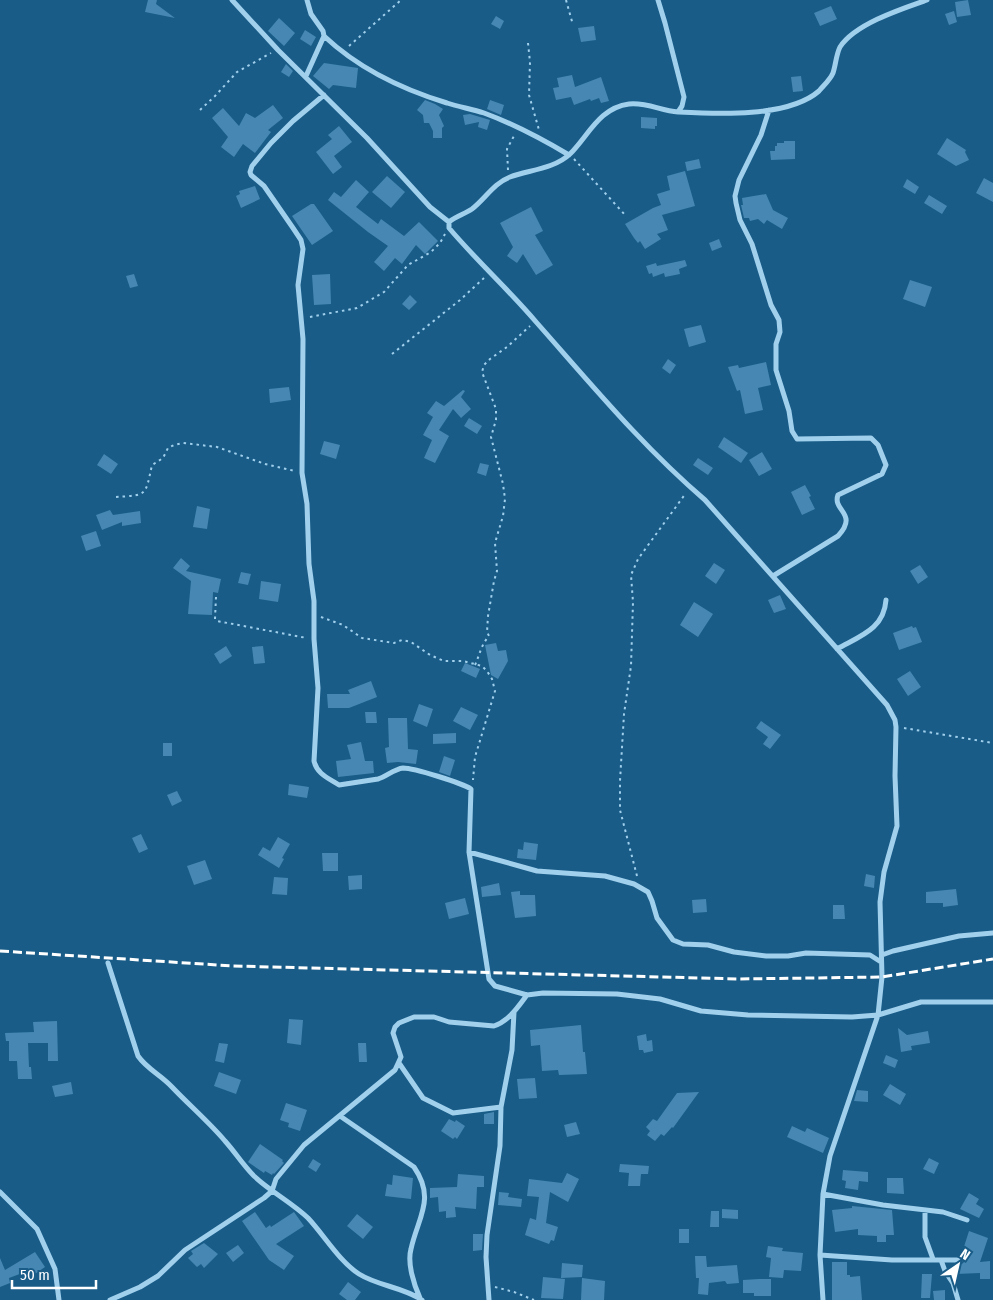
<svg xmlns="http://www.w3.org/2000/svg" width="993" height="1300" font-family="'Fira Sans Condensed',sans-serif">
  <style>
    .building { fill: #4688b3 }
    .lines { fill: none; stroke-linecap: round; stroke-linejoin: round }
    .path { stroke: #a1d0ed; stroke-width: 2; stroke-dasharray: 2.5 4; stroke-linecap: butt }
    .street { stroke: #a1d0ed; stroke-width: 5 }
    .rail { stroke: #fff; stroke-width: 3; stroke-dasharray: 9 4; stroke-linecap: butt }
  </style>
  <rect width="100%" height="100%" fill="#195c88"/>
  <path class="building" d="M148,0H157L156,4L175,18L145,12Z
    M968,0L971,15L957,17L955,2Z
    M831,6L837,19L820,26L814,13Z
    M954,11L957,22L949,25L945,14Z
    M496,16L504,21L500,29L491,24Z
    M279,18L295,33L284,46L268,31Z
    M594,26L596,40L581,42L578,28Z
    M305,30L316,37L311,46L300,39Z
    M324,63L358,68L356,88L333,85L329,89L313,76Z
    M286,64L293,71L289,77L281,72Z
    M572,75L575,87L601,77L609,101L601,103L599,98L591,101L590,99L574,105L571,97L556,100L553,88L559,87L557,78Z
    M801,76L803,91L793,92L791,77Z
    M425,100L435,104L443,109L439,115L444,126L442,128V138H433V131L429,123H424L423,115L417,110Z
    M490,100L504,105L501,115L487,109Z
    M273,105L283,118L268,130L271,132L255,153L243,144L234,157L221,147L228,137L212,118L223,108L239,126L246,113L255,118Z
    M470,114L490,120L487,130L478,127L479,122L465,125L463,115Z
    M641,117L657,118V126H655V129L641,128Z
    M339,126L352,142L334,156L342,167L333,174L316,152L332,139L328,135Z
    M947,138L966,150L965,152L969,160L956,166L937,154Z
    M784,141H795V159L771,160L770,151H775V146H777V143H784Z
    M699,159L701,168L687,171L685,162Z
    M685,171L695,206L662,215L668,230L657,234L661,239L645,249L640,241L638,243L634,238L625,224L653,208L661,205L657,194L670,190L667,176Z
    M387,176L405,192L391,208L372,192Z
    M984,178L993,183V202L976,193Z
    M907,179L919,187L915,194L903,187Z
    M356,180L369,192L356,207L378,224L381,219L404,236L419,222L438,241L425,254L416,245L402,264L395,258L384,271L374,262L388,246L368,232L328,200L334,192L341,197Z
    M255,186L260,199L241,208L236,196L240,194L239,191Z
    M766,194L773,210L788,218L782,229L767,220L764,224L758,219L750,221L749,218H744L741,205H743L742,198Z
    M929,195L947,206L942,214L924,203Z
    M311,204H314L333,231L312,245L292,216Z
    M531,207L543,231L535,235L553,265L536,275L523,254L517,263L507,256L513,247L500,223Z
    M719,239L722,247L712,251L709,243Z
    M685,260L687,266L679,269L680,274L665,277L664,273L653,277L652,273L649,274L646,266L656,263L657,266Z
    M134,274L138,286L130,288L126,276Z
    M330,274L331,304L314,305L312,275Z
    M910,280L932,287L925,307L903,299Z
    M410,295L417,302L409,310L402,304Z
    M701,325L706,342L689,347L684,329Z
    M668,359L676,365L670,374L662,368Z
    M766,362L771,385L758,388L763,410L745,414L740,390L737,391L728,367L738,365L739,368Z
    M289,387L291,400L270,403L269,389Z
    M463,390L465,391L461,397L471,409L461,418L453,409L439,430L449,436L435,463L424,458L432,440L423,435L433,417L427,413L436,401L444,406Z
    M469,418L482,426L477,434L464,426Z
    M724,437L748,453L741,463L718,447Z
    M324,441L340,445L336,459L320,454Z
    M762,452L772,469L759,476L749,460Z
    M104,454L118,464L111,474L97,465Z
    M698,458L713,468L708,475L693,465Z
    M480,463L489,465L486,476L477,473Z
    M805,485L811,496L809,497L815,509L802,515L791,492Z
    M197,506L210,509L207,529L193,527Z
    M110,510L113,515L140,511L141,523L122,526V522L102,530L96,515Z
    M96,531L101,546L86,551L81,536Z
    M181,558L190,566L186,571L221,579L218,593L213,592L212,615L188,614L191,581L173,568Z
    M714,563L725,570L716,584L705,576Z
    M920,565L928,577L918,584L910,571Z
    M241,572L251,574L248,585L238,583Z
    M261,581L281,584L278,602L259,599Z
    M780,595L786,609L774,613L768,600Z
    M694,602L713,614L698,637L680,625Z
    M912,626L913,628L916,627L922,642L899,650L893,633Z
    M496,643L498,651L506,650L508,661L498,679L491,675L485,645Z
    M226,646L232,656L220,664L214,654Z
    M263,646L265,663L254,664L252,647Z
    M465,663L480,669L476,678L461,671Z
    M910,671L921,687L908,696L897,679Z
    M371,681L377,697L349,708H328L327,694H350L348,690Z
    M419,704L433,709L427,727L413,721Z
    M461,707L478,715L470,730L453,721Z
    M365,712H376L377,723H366Z
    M388,718H407L408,749L418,750L416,764L398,762L387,763L385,748L389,747Z
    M761,721L781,735L770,749L763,744L768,737L756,728Z
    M456,733V743L433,744V734Z
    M361,742L365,761H373L374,773L338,777L336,761L351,759L347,745Z
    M163,743H172V756H163Z
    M444,756L455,760L450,776L439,772Z
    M289,784L309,787L307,798L288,795Z
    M177,791L182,801L172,806L167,795Z
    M141,834L148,849L139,853L132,838Z
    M278,837L290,844L282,858L284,859L279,868L258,855L263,847L270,851Z
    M524,842L538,844L536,860L517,858L518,849L523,850Z
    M322,853H338V871H323Z
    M205,860L212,879L194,885L187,866Z
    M866,874L875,876L874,888L864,886Z
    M362,875V889L349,890L348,876Z
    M274,877L288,878L287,895L272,894Z
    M499,883L501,895L482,897L481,887Z
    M956,889L958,905L943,907V903H926V892Z
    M520,891V895H535L536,916L515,918L511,892Z
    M465,898L469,914L449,919L445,903Z
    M706,899L707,912L693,913L692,900Z
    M833,905H844L845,919H833Z
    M289,1019L303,1020L301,1045L287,1043Z
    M57,1021L58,1061H48V1043H28L29,1067H31L32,1079H18L17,1061H9V1041H6L5,1033L34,1032L33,1022Z
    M581,1025L583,1052H585L587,1074L559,1075L558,1070L542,1071L540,1045L531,1046L530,1030Z
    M898,1028L907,1035L928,1031L930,1043L911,1046L912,1050L901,1052Z
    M646,1034L647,1041L652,1040L653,1051L644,1053L643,1050H639L637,1036Z
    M219,1043L228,1044L224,1063L215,1061Z
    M358,1043H366L367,1062H359Z
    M886,1055L898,1060L895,1068L883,1063Z
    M219,1072L241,1080L236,1094L214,1086Z
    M535,1078L537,1098L519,1099L517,1079Z
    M71,1082L73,1094L55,1097L52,1086Z
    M890,1084L906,1094L900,1105L883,1095Z
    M857,1090L868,1091V1102L854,1101Z
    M699,1092L673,1128L672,1127L664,1136L661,1134L655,1141L647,1135L650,1131L646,1127L653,1119L657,1121L677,1093Z
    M286,1103L307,1110L300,1131L288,1127L289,1123L280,1120Z
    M494,1112V1124H484V1114Z
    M449,1119L455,1122L456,1120L465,1126L457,1139L455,1137L453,1139L441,1131Z
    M576,1122L580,1134L567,1137L564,1125Z
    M792,1126L805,1132L807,1128L829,1138L823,1153L787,1137Z
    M260,1144L283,1160L282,1161L284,1163L274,1174L273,1173L272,1175L265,1171L264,1173L248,1162Z
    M929,1158L939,1163L934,1174L923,1169Z
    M313,1159L321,1164L316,1172L308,1167Z
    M620,1164L649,1166L648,1174H641L640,1186H628L629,1173L619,1172Z
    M843,1170L868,1172V1182L859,1181L858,1190L845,1188L846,1181L842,1180Z
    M567,1173L579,1179L568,1202L550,1192L546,1223L558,1227L554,1241L551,1240L549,1244L525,1235L530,1218L536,1220L539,1197L527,1196L529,1179L562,1183Z
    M458,1174L484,1176V1187H477L476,1209L455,1207L456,1217L446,1218V1211L439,1212L438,1197L430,1198V1188L457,1187Z
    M393,1175L413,1178L411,1199L385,1196L387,1184L392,1185Z
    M887,1178H903L904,1194L887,1193Z
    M499,1192L509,1193L508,1197L522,1199L521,1207L498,1205Z
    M969,1193L979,1199L976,1204L984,1209L979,1218L960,1209Z
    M852,1206L892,1210L894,1235H886V1242H877V1236L858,1235V1229L835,1232L832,1210L852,1208Z
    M722,1209L738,1210V1219L722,1218Z
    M711,1211H719V1227H710Z
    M255,1212L266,1228L270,1225L271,1227L294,1212L304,1226L276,1244L294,1256L284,1270L269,1260L242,1221Z
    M357,1214L373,1227L363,1239L347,1226Z
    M679,1229H689V1243H679Z
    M969,1231L988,1238L980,1262L990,1261V1279H980V1273L956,1274V1264H962L964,1262V1258L961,1256Z
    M473,1234H483L482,1250L473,1251Z
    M204,1243L218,1254L204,1268L201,1264L197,1267L188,1258L193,1254L191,1251Z
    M238,1245L244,1253L233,1262L226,1253Z
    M768,1246L783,1248L782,1251L803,1253L801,1271L784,1270L783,1278L769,1277L771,1258L766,1257Z
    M35,1252L45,1267L29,1278L25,1272L9,1278L10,1283L0,1287V1258L5,1270Z
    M695,1256H706L707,1267L737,1265L739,1283L727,1284L725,1281L709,1283L708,1295L698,1294L699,1278H696Z
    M832,1262H847V1275H850V1277L860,1276L862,1300H832Z
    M562,1263L583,1265L582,1277L561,1278Z
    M922,1274H932L930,1298H921Z
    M543,1277L565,1279L563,1299L541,1298Z
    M582,1278L605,1281L604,1300H581Z
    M759,1279H771V1296H754V1293H743V1280Z
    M348,1282L361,1292L355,1300H347L339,1294Z
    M945,1290V1300H934L933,1291Z"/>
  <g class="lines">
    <path class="path" d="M566,0L573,25
      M528,43L530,62L529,95L539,130
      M349,46L401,0
      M200,110L215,96L237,72L271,53
      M574,159L626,216
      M508,170L507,149L515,134
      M310,317L357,308L384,292L408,265L431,252L440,243L445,234
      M392,354L460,300L484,278
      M116,497C148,495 145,496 152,465L163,458L168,448L174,445L183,443L217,447L265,464L295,471
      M216,597L215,619L217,621L307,638
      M321,617L343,625L362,638L394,643L402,640L411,642L430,655L444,661H463L482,666L487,671L492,679L495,691L475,757L473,780
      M475,665C480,654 481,645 489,636L487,632L488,616L494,581L497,571L495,543L503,516L505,499L503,484L491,437L496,420V409L482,372L484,365L490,359L507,347L530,326
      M904,728L993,743
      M637,876L620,810V781L624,714L631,666L633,602L631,575L638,559L686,493
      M495,1287L514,1292L534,1300"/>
    <path class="street" d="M232,0L278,50L367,138L430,207L449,222V228C477,261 509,290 537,323C591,384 643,447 705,500L887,705L895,720L896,727L895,776L897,826L884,872L880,902L882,977L878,1015L830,1156L823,1194L820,1255L823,1300
      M324,36C359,69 401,89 447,103C459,107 472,109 484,113C514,124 542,139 569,155
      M306,76L324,36L323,31L311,14L307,0
      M324,95L293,121L271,143L252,166L250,172L251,175L264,186L293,228L301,240L303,249L298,285L303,339L302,473L307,504L309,564L314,601V639L318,688L314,761C317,774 328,778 339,785C352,783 365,781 378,779C386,777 394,769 403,768C414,768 462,783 471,789L469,852L489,979L495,986L527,995L543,993L617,994L660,999L701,1011L748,1015L852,1017L878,1015L921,1002H993
      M769,110L761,135L739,180L735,196L736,203L740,220L752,244L771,305L779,320L780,332L776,344V370L789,411L792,431L797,439L871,438L878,445L886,465L882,474L838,495C832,511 859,513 838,536L773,576
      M678,112C716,114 788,118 819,91C824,85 830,80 833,73C836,64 836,55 840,47C855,24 901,9 927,0
      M449,222C456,216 465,214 472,209C485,199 494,183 510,177C529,170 554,169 570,154C589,135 599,108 629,104C647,102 661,111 678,112L682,106L684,97L665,23L658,0
      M837,649C860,636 884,629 886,600
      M469,852L537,871L605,876L634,884L648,892L652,901L657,918L673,940L683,944L708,945L734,952L766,956H788L806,953L870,955L881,962
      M882,955L893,951L959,936L993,933
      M108,963L138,1056C147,1069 161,1075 172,1087C189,1105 209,1122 225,1141C235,1152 243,1165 254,1176C271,1192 291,1202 308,1218C324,1235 339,1261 359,1274C378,1286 403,1287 422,1300
      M399,1063L423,1098L453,1113L501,1107
      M340,1116L414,1167C436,1199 418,1217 411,1249C407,1263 414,1285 420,1298
      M0,1192L37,1229L55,1269L59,1300
      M823,1194L883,1205L943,1212L967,1220
      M925,1210V1237L933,1259
      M820,1255L892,1260H960
      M941,1260L945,1271L953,1283L958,1300
      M110,1300L140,1287L158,1276L185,1250L264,1198L272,1191L276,1179L304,1145L395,1070L401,1057L393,1033L395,1027L399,1023L414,1017H434L449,1022L494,1026C509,1021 518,1007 527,995
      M489,1300L486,1257L487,1235L500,1146L501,1107L512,1050L514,1012"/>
    <path class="rail" d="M0,951L233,966L739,979L882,977L993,959"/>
  </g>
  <g transform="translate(958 1265) rotate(34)" stroke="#195c88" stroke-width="4" paint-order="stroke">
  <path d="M0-4L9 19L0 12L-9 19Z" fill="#ffffff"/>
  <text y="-8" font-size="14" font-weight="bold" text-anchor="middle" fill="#ffffff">N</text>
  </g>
  <path d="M12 1280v8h84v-8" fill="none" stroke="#ffffff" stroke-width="2.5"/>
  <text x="20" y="1280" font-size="15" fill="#ffffff" stroke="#195c88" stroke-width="4" paint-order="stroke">50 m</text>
</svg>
